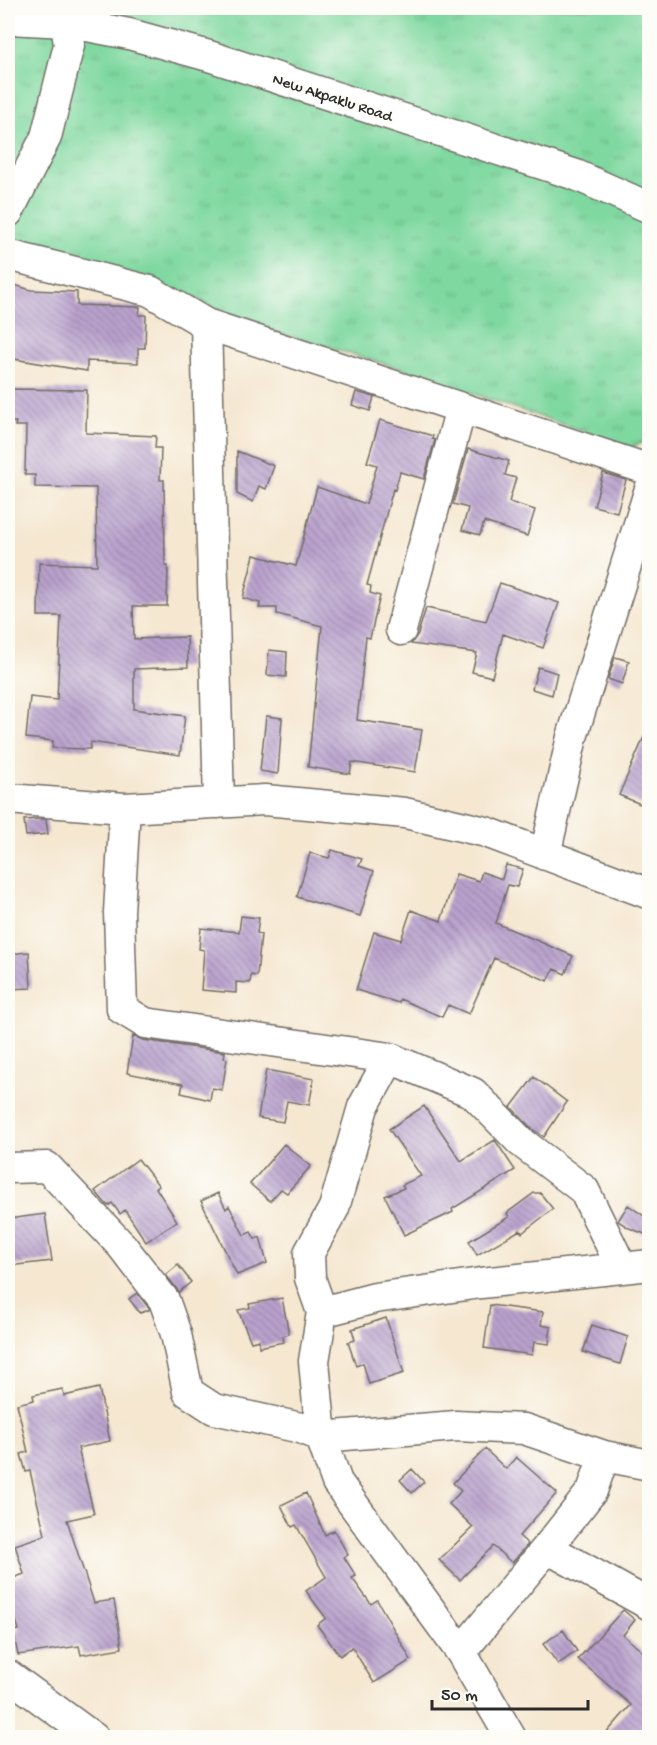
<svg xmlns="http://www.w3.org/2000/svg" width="657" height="1745" font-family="'Gochi Hand',sans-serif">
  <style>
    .grass { fill: url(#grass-tufts); stroke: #548265; stroke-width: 1.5 }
    .building { fill: url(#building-back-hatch) }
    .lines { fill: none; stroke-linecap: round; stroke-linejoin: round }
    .minor-casing { stroke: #726d65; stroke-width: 33 }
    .minor { stroke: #fff; stroke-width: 30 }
    .labels { text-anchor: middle; stroke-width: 4.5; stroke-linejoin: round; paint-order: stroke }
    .street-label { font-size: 16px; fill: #2b2b2b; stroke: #fdfcf7 }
  </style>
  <defs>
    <pattern id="grass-tufts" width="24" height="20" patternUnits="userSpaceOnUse" patternTransform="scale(1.5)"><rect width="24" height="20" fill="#7ed89f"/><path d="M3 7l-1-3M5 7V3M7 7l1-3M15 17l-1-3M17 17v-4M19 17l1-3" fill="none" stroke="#6dba89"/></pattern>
    <pattern id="building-back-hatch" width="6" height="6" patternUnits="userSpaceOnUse" patternTransform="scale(1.5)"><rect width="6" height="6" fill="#b9a2cd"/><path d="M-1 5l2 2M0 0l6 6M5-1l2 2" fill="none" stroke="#9784a7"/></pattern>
  </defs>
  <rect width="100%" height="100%" fill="#fdfcf7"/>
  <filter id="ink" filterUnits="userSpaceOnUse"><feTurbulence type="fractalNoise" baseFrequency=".0167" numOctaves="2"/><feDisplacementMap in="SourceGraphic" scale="12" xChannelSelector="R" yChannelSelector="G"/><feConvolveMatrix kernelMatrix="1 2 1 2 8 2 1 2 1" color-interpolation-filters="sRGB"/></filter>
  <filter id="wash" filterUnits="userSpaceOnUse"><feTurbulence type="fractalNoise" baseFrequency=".008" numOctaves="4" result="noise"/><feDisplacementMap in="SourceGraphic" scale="24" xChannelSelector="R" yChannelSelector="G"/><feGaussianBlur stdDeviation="1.35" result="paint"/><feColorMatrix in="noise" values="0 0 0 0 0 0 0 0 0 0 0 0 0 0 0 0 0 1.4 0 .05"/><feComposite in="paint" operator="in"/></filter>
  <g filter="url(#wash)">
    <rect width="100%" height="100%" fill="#f5e7d0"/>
    <path class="grass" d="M8,8H649V439L631,448L399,368L237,321L195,298L27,252L8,251Z"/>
    <g id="blocks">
      <path class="building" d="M8,283L31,290L77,292V305L140,307L139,315H146L145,348H138V363L87,361V371L8,358Z
        M8,389L87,390L86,433L156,436L155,448H161L160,480H164L165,566H168L167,606H133L134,639L187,637L188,667L134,669V709L185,716L180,755L91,742L90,749L52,748L53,741L26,738L30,697L57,700L61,616H38L39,563L97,565L96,488L35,487V475H25L26,426H15L16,422H8Z
        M356,392L374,397L370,411L352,405Z
        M380,420L433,436L432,439L435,440L424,479L400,472L395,490L393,489L367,585L371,586L370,593L380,596L370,638L366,637L357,720L422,730L415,772L352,762L350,774L308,767L322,626L277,614V608H259L260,603L243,598L254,555L296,566L317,487L366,504L377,465L367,462Z
        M468,449L509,461L505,475L516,478L509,502L535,510L527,536L484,522L480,535L462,530L468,508L453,504Z
        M237,451L274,466L266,489L259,486L253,502L237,494Z
        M603,473L626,480L617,512L594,506Z
        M500,583L559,603L543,648L503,634L492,677L472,672L477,653L411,644L418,634L426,608L486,621Z
        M269,650L287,652L286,677L267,675Z
        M615,657L629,661L622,684L608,679Z
        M538,667L557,673L552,695L532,689Z
        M266,716L282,718L278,774L260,771Z
        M650,723V808L619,795Z
        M37,819H46L48,834L26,836L24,820Z
        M332,850L362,859L359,866L374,871L360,916L297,897L310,853L329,858Z
        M506,865L523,869L517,887L508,885L496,923L573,956L565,974L554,969L548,981L494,958L469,1014L448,1005L442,1017L400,999L399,1003L356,990L374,932L401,940L411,910L441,921L456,874L479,881L482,872L502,879Z
        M241,916L259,918L257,933L261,934L257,976L251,975L250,983L236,982V993L201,990L204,950L199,949L201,928L239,932Z
        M29,952L31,988L8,989V954Z
        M133,1036L143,1040L225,1052L224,1058L227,1059L222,1090L212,1088L210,1100L181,1093L183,1084L127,1073Z
        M266,1070L314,1079L309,1105L287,1101L283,1122L258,1118Z
        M534,1077L567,1102L544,1137L531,1128L511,1107Z
        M424,1106L461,1161L495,1140L515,1170L452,1209L453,1212L404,1235L385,1196L404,1188L402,1185L421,1176L389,1129Z
        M284,1144L311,1166L287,1193L281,1189L270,1201L250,1184Z
        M138,1159L159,1186L156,1188L177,1221L146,1242L125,1210L120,1214L112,1203L108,1206L95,1191Z
        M218,1193L226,1209L229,1206L244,1235L251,1232L255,1239L260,1237L267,1263L237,1275L201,1201Z
        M534,1193H540L553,1209L522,1233L520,1230L477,1255L469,1241L509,1217L507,1213Z
        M628,1205L650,1220V1236L629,1228L618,1221Z
        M45,1214L52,1261L8,1266V1219Z
        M178,1265L191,1282L179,1292L166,1275Z
        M137,1293L149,1308V1310L140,1313L129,1299Z
        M282,1298L289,1334L283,1336L284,1342L259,1347V1340L251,1342L238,1310L250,1308L249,1304Z
        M490,1305L543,1312L541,1325L551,1327L549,1344L534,1342L532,1355L484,1348Z
        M386,1318L404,1373L369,1384L363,1363L356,1366L348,1342L355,1340L352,1329Z
        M592,1325L628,1337L620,1364L583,1352Z
        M99,1388L110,1441L78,1448L94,1514L67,1520L94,1603L114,1600L122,1648L81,1655L79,1646L18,1655L13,1631L19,1630L8,1595V1580L24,1574L15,1545L45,1535L30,1471L26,1472L21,1454L28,1452L17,1404L34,1400L33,1395L63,1389L64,1396Z
        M485,1449L506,1469L516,1457L557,1493L519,1536L528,1544L512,1563L493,1546L460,1580L439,1560L473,1527L449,1504L461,1491L453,1483Z
        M412,1469L424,1482L412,1493L400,1480Z
        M306,1493L325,1535L334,1530L348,1555L344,1557L356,1576L352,1578L371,1604L377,1600L411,1660L374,1683L352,1647L340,1656L317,1625L326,1618L306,1591L326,1577L296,1525L292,1527L281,1505Z
        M623,1610L635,1620L623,1635L650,1658V1737H603L631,1705L578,1659Z
        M563,1630L577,1651L558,1664L543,1644Z"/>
    </g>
  </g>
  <g filter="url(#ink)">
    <use href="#blocks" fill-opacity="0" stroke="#726d65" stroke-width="1.5"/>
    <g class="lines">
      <g class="minor-casing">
        <path id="minor" d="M8,19L66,22L129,34L209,56L576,175L650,208
          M8,212L46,137L69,45L66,22
          M8,255L150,291L206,324L650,470
          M206,324L219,803
          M401,630L461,408
          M8,799L125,808L265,800L405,813L486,832L650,894
          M125,808L119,912L122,1009L145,1023L390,1058L473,1093L521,1142L584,1190L622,1268
          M545,855L572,737L650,489
          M390,1058L363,1107L334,1208L309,1253L310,1278L322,1312L314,1361L321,1437L337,1482L461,1652L511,1738
          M8,1168L47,1167L122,1246L164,1300L176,1334L188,1392L214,1409L301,1428L321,1437L456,1426L524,1429L604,1456L592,1491L547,1548L461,1652
          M322,1312L375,1298L481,1283L650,1265
          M604,1456L650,1465
          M547,1548L650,1605
          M8,1675L94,1738"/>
      </g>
      <use href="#minor" class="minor"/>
    </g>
  </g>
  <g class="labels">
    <g class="street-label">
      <text transform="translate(333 96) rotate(18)" y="6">New Akpaklu Road</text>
    </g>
  </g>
  <rect width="657" height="1745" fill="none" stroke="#fdfcf7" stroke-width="30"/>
  <path d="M432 1700v9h156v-9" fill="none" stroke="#2b2b2b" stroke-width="3"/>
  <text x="441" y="1700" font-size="18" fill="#2b2b2b" stroke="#fdfcf7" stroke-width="4.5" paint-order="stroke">50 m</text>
</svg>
